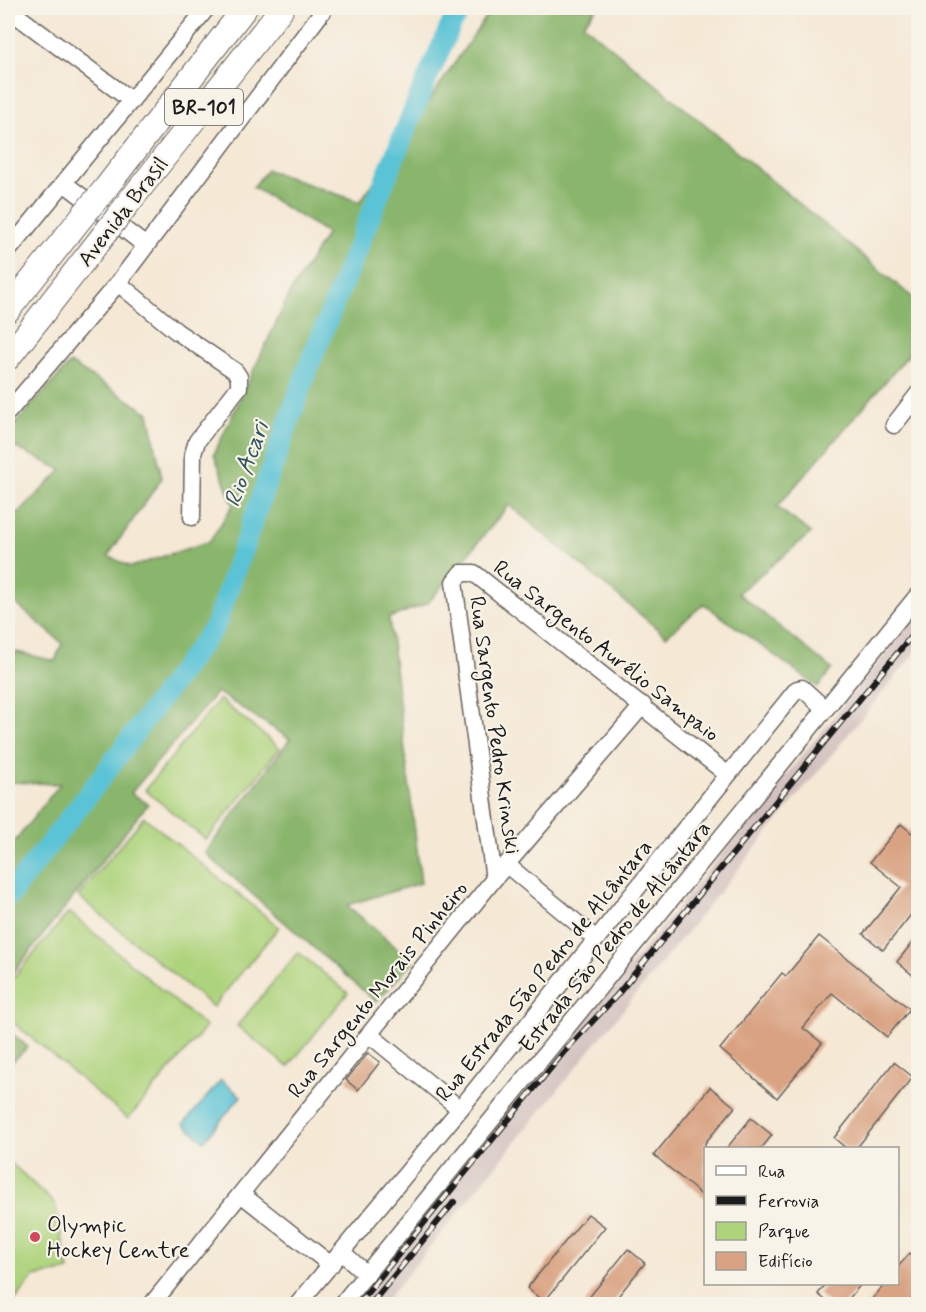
<svg xmlns="http://www.w3.org/2000/svg" width="926" height="1312" font-family="Mynerve,sans-serif">
  <style>
    .industrial { fill: #d1bfbd }
    .green { fill: #add37c; stroke: #64784c; stroke-width: 1.5 }
    .forest { fill: #8ab56c; stroke: #536844; stroke-width: 1.5 }
    .water { fill: #5ac3d6; stroke: #3b7079; stroke-width: 1.5 }
    .lines { fill: none; stroke-linecap: round; stroke-linejoin: round }
    .river { stroke: #5ac3d6; stroke-width: 21 }
    .building { fill: #d9a383 }
    .minor-casing { stroke: #68635d; stroke-width: 19 }
    .highway-casing { stroke: #68635d; stroke-width: 26 }
    .minor { stroke: #fff; stroke-width: 16 }
    .highway { stroke: #fff; stroke-width: 24 }
    .rail-casing { stroke: #1c1c1c; stroke-width: 6 }
    .rail { stroke: #f7f3e8; stroke-width: 4; stroke-dasharray: 11; stroke-linecap: butt }
    .highway-bridge-casing { stroke: #68635d; stroke-width: 26; stroke-linecap: butt }
    .highway-bridge { stroke: #fff; stroke-width: 24 }
    .poi-dot { fill: #d1495b; stroke: #f7f3e8; stroke-width: 2 }
    .labels { text-anchor: middle; stroke-width: 4.5; stroke-linejoin: round; paint-order: stroke }
    .shield { fill: #f7f3e8; stroke: #5e5c59; stroke-width: 1.5 }
    .shield-label { font-size: 21px; font-weight: bold; fill: #1c1c1c }
    .street-label { font-size: 22px; fill: #1c1c1c; stroke: #f7f3e8 }
    .poi-label { font-size: 22px; fill: #1c1c1c; stroke: #f7f3e8; text-anchor: start }
    .water-label { font-size: 24px; font-style: italic; fill: #32565d; stroke: #f7f3e8 }
  </style>
  <rect width="100%" height="100%" fill="#f7f3e8"/>
  <filter id="ink" filterUnits="userSpaceOnUse"><feTurbulence type="fractalNoise" baseFrequency=".0167" numOctaves="2"/><feDisplacementMap in="SourceGraphic" scale="12" xChannelSelector="R" yChannelSelector="G"/><feConvolveMatrix kernelMatrix="1 2 1 2 8 2 1 2 1" color-interpolation-filters="sRGB"/></filter>
  <filter id="wash" filterUnits="userSpaceOnUse"><feTurbulence type="fractalNoise" baseFrequency=".008" numOctaves="4" result="noise"/><feDisplacementMap in="SourceGraphic" scale="24" xChannelSelector="R" yChannelSelector="G"/><feGaussianBlur stdDeviation="1.35" result="paint"/><feColorMatrix in="noise" values="0 0 0 0 0 0 0 0 0 0 0 0 0 0 0 0 0 1.4 0 .05"/><feComposite in="paint" operator="in"/></filter>
  <g filter="url(#wash)">
    <rect width="100%" height="100%" fill="#f5e8d5"/>
    <path class="industrial" d="M918,614V649L383,1304H353Z"/>
    <path class="green" d="M219,699L280,748L206,840L145,790Z
      M144,817L279,927L213,1007L78,896Z
      M69,912L206,1027L128,1119L8,1018V984Z
      M298,952L348,993L288,1067L237,1026Z
      M8,1160L55,1204L69,1270L34,1277L12,1304H8Z"/>
    <path class="forest" d="M492,8H597L583,24L917,301L918,300V344L777,507L811,533L738,593L832,669L818,687L704,604L666,636L509,505L428,603L389,618L421,883L347,905L413,962L376,1002L205,853L290,739L217,692L131,793L148,804L8,979V850L60,784L8,782V650L55,661L62,643L8,597V508L18,513L62,470L8,444V432L70,363L149,413L162,478L108,556L131,567L210,541L233,505L214,454L291,291L327,233L253,187L267,170L360,202Z
      M8,1030L28,1047L8,1066Z"/>
    <path class="water" d="M221,1080L241,1096L204,1141L184,1124Z"/>
    <g class="lines">
      <path class="river" d="M8,897L98,782L215,626L307,370L419,97L451,25L462,8"/>
    </g>
    <g id="blocks">
      <path class="building" d="M901,824L918,838V906L883,950L863,934L901,887L870,862Z
        M918,935V972L915,977L897,962Z
        M819,936L910,1009L887,1037L832,993L803,1028L822,1043L777,1098L720,1049L782,973L786,976Z
        M368,1053L380,1062L358,1090L346,1080Z
        M894,1062L913,1077L856,1149H847L834,1138Z
        M710,1087L735,1107L705,1143V1198L654,1155Z
        M751,1118L772,1135L761,1149H726Z
        M588,1214L605,1227L544,1302L527,1288Z
        M628,1249L645,1263L611,1305H583Z
        M910,1253L918,1259V1291L907,1305H867L885,1284H897V1268Z
        M826,1284H861L844,1305H831L818,1294Z"/>
    </g>
  </g>
  <g filter="url(#ink)">
    <use href="#blocks" fill-opacity="0" stroke="#68635d" stroke-width="1.5"/>
    <g class="lines">
      <g class="minor-casing">
        <path id="minor" d="M8,9L132,101
          M64,183L146,246
          M8,251L207,8
          M118,283L176,331L235,371L239,377V387L197,441L193,454L192,517
          M8,412L118,283L325,8
          M894,425L918,394
          M507,865L596,939
          M494,879L454,582L461,573H474L728,775
          M370,1035L460,1109
          M241,1194L331,1265
          M342,1252L367,1275
          M152,1304L494,879L643,705
          M298,1304L460,1109L797,689L802,688L825,709
          M342,1304L918,595"/>
      </g>
      <g class="highway-casing">
        <path id="highway" d="M105,189L245,8
          M126,206L282,8
          M8,310L84,214
          M8,358L106,232"/>
      </g>
      <use href="#minor" class="minor"/>
      <use href="#highway" class="highway"/>
      <g class="rail-casing">
        <path id="rail" d="M358,1304L563,1053L617,995L918,628
          M371,1304L454,1202"/>
      </g>
      <use href="#rail" class="rail"/>
      <g class="highway-bridge-casing">
        <path id="highway-bridge" d="M84,214L105,189
          M106,232L126,206"/>
      </g>
      <use href="#highway-bridge" class="highway-bridge"/>
    </g>
  </g>
  <circle class="poi-dot" cx="35" cy="1237" r="6"/>
  <g class="labels">
    <rect class="shield" x="165" y="89" width="78" height="36" rx="4.5"/>
    <g class="shield-label">
      <text x="204" y="114">BR-101</text>
    </g>
    <g class="street-label">
      <text transform="translate(122 211) rotate(-52)" y="8">Avenida Brasil</text>
      <text transform="translate(607 650) rotate(38)" y="8">Rua Sargento Aurélio Sampaio</text>
      <text transform="translate(496 725) rotate(82)" y="8">Rua Sargento Pedro Krinski</text>
      <text transform="translate(614 936) rotate(-51)" y="8">Estrada São Pedro de Alcântara</text>
      <text transform="translate(543 970) rotate(-51)" y="8">Rua Estrada São Pedro de Alcântara</text>
      <text transform="translate(377 989) rotate(-51)" y="8">Rua Sargento Morais Pinheiro</text>
    </g>
    <g class="poi-label">
      <text x="47" y="1232">Olympic<tspan x="47" dy="25">Hockey Centre</tspan></text>
    </g>
    <g class="water-label">
      <text transform="translate(246 464) rotate(-70)" y="8">Rio Acari</text>
    </g>
  </g>
  <rect width="926" height="1312" fill="none" stroke="#f7f3e8" stroke-width="30"/>
  <rect x="704" y="1147" width="195" height="138" fill="#f7f3e8" stroke="#9f9d96" stroke-width="1.5"/>
  <rect x="716" y="1166" width="30" height="9" fill="#ffffff" stroke="#9f9d96" stroke-width="1.5"/>
  <text x="758" y="1177" font-size="18" fill="#1c1c1c">Rua</text>
  <rect x="716" y="1196" width="30" height="9" fill="#1c1c1c" stroke="#9f9d96" stroke-width="1.5"/>
  <text x="758" y="1207" font-size="18" fill="#1c1c1c">Ferrovia</text>
  <rect x="716" y="1222" width="30" height="18" fill="#add37c" stroke="#9f9d96" stroke-width="1.5"/>
  <text x="758" y="1237" font-size="18" fill="#1c1c1c">Parque</text>
  <rect x="716" y="1252" width="30" height="18" fill="#d9a383" stroke="#9f9d96" stroke-width="1.5"/>
  <text x="758" y="1267" font-size="18" fill="#1c1c1c">Edifício</text>
</svg>
